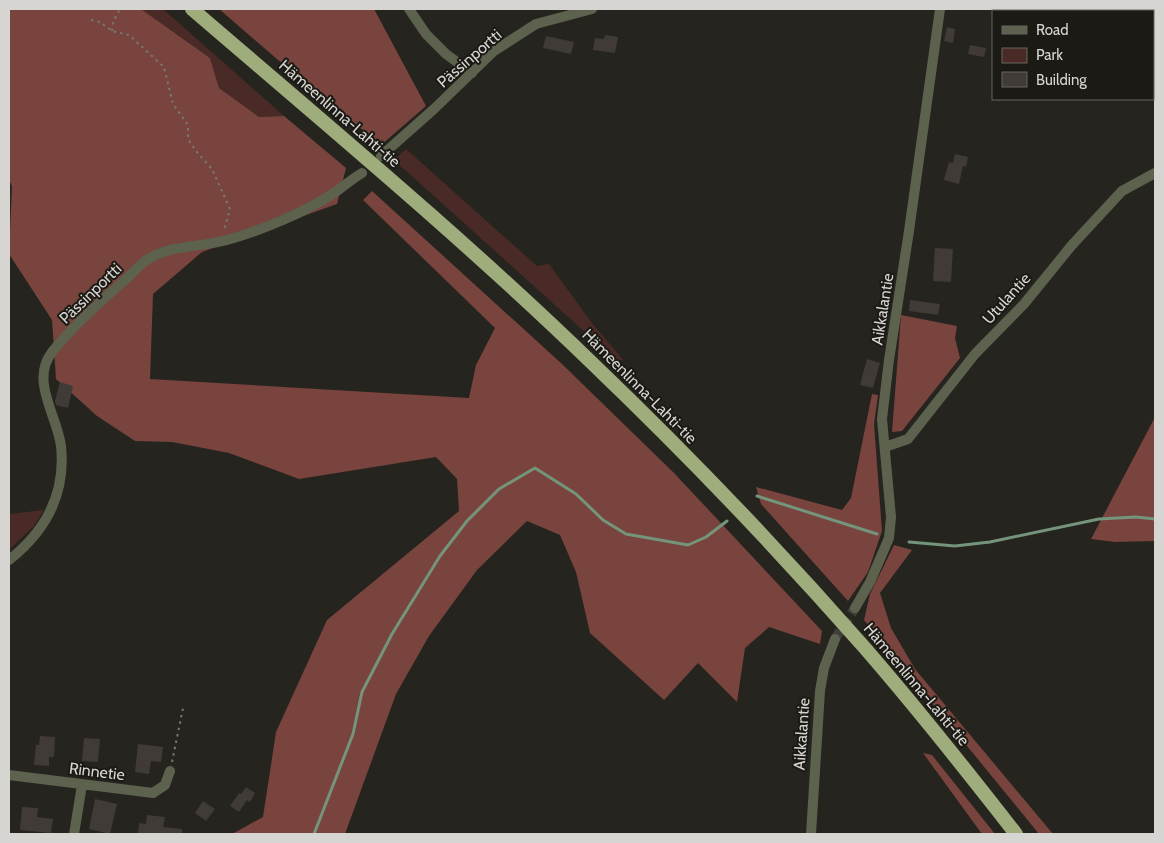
<svg xmlns="http://www.w3.org/2000/svg" width="1164" height="843" font-family="Cabin,sans-serif">
  <style>
    .green { fill: #4a2a26 }
    .forest { fill: #78443d }
    .lines { fill: none; stroke-linecap: round; stroke-linejoin: round }
    .stream { stroke: #74947b; stroke-width: 3 }
    .building { fill: #413b37 }
    .minor-tunnel { stroke: #403f39; stroke-width: 10; stroke-dasharray: 10 5; stroke-linecap: butt }
    .path { stroke: #787771; stroke-width: 2; stroke-dasharray: 2.5 4; stroke-linecap: butt }
    .minor { stroke: #5c624d; stroke-width: 10 }
    .trunk { stroke: #9fac7c; stroke-width: 14 }
    .labels { text-anchor: middle; stroke-width: 4; stroke-linejoin: round; paint-order: stroke }
    .street-label { font-size: 16px; fill: #d6d5d1; stroke: #1c1a15 }
  </style>
  <rect width="100%" height="100%" fill="#26241e"/>
  <path class="green" d="M141,9H163L284,116L259,117L219,88L210,58Z
    M406,149L537,266L549,264L592,323L623,360L617,361L394,160Z
    M44,510L34,526L9,550V514Z"/>
  <path class="forest" d="M9,9H141L210,58L219,88L259,117L284,116L346,168L337,204L202,252L153,294L150,379L469,398L476,365L495,328L363,200L372,191L562,364L674,473L822,631L820,644L769,627L745,648L737,702L698,663L664,700L590,633L576,572L560,535L527,521L477,570L429,636L396,694L345,834H232L263,817L276,732L327,620L459,511L457,479L436,457L299,479L229,453L172,442L135,441L97,416L56,379L52,320L9,254L12,186L9,180Z
    M219,9H374L426,106L381,145L292,72Z
    M901,315L957,326L955,338L960,358L902,431L892,432Z
    M872,394L878,395L874,424L882,531L868,572L848,601L761,504L756,487L842,510L851,498Z
    M1154,419L1155,541L1115,542L1091,539Z
    M894,545L912,550L880,593L891,628L915,669L1053,834H1039L864,620L870,594Z
    M923,753L932,755L995,834H982Z"/>
  <g class="lines">
    <path class="stream" d="M757,496L877,534
      M909,542L955,546L990,542L1099,519L1136,517L1155,519
      M314,834L353,734L362,692L392,634L440,556L467,521L499,489L535,468L576,494L603,520L626,534L688,545L706,537L727,521"/>
  </g>
  <path class="building" d="M947,27L955,29L953,43L944,41Z
    M605,35L618,37L615,53L593,50L595,38L604,39Z
    M546,36L574,42L571,54L543,48Z
    M970,45L986,48L984,57L968,54Z
    M955,154L968,157L966,167L963,166L959,184L944,180L949,162L953,163Z
    M935,248L953,249L951,282L933,281Z
    M910,300L940,304L938,315L909,311Z
    M867,359L880,363L873,388L860,385Z
    M60,382L73,386L68,408L56,405L55,401Z
    M40,736L55,737L54,757H49V766L34,765L36,745H39Z
    M84,738L100,739L98,762L82,761Z
    M138,744L163,747L161,762L151,761L149,774L135,772Z
    M246,787L255,793L250,802L247,800L239,812L230,806L239,793L241,794Z
    M95,799L117,804L110,834L89,829Z
    M203,801L215,809L206,821L195,813Z
    M22,807L38,808L37,817L53,819L51,833L20,830Z
    M147,815L165,817L163,827L182,829V834H138L139,823L146,824Z"/>
  <g class="lines">
    <path class="minor-tunnel" d="M835,639L855,608"/>
    <path class="path" d="M91,20L100,22L112,31L129,35L164,67L173,104L188,125V139L196,151L212,169L230,209L224,230
      M112,31L113,22L120,9
      M172,762L183,708"/>
    <path class="minor" d="M409,9L426,34L446,54L472,73
      M381,156L434,109L494,51L536,24L592,9
      M885,447L908,439L975,354L1024,304L1072,245L1122,191L1155,173
      M9,560C46,531 66,494 61,446C57,415 30,381 52,352C73,326 100,302 125,280C133,273 141,263 150,258C173,245 202,247 227,240C260,231 306,212 334,193C344,186 352,179 362,173
      M855,608L870,582L889,538L891,517L882,419L889,360L909,231L940,9
      M9,775L153,793L165,785L170,771
      M74,834L82,785
      M811,834L820,691L824,668L835,639"/>
    <path class="trunk" d="M192,9C327,125 464,239 592,363C687,454 778,549 864,647C917,708 967,771 1016,834"/>
  </g>
  <g class="labels">
    <g class="street-label">
      <text transform="translate(469 58) rotate(-41)" y="6">Pässinportti</text>
      <text transform="translate(340 113) rotate(41)" y="6">Hämeenlinna-Lahti-tie</text>
      <text transform="translate(90 293) rotate(-44)" y="6">Pässinportti</text>
      <text transform="translate(1006 298) rotate(-48)" y="6">Utulantie</text>
      <text transform="translate(882 309) rotate(-81)" y="6">Aikkalantie</text>
      <text transform="translate(640 386) rotate(45)" y="6">Hämeenlinna-Lahti-tie</text>
      <text transform="translate(917 684) rotate(50)" y="6">Hämeenlinna-Lahti-tie</text>
      <text transform="translate(801 734) rotate(-86)" y="6">Aikkalantie</text>
      <text transform="translate(97 771) rotate(7)" y="6">Rinnetie</text>
    </g>
  </g>
  <rect width="1164" height="843" fill="none" stroke="#d6d5d1" stroke-width="20"/>
  <rect x="992" y="10" width="162" height="90" fill="#1c1a15" stroke="#666560"/>
  <rect x="1002" y="26" width="25" height="8" fill="#5c624d" stroke="#666560"/>
  <text x="1036" y="35" font-size="15" fill="#d6d5d1">Road</text>
  <rect x="1002" y="48" width="25" height="15" fill="#4a2a26" stroke="#666560"/>
  <text x="1036" y="60" font-size="15" fill="#d6d5d1">Park</text>
  <rect x="1002" y="72" width="25" height="15" fill="#413b37" stroke="#666560"/>
  <text x="1036" y="85" font-size="15" fill="#d6d5d1">Building</text>
</svg>
